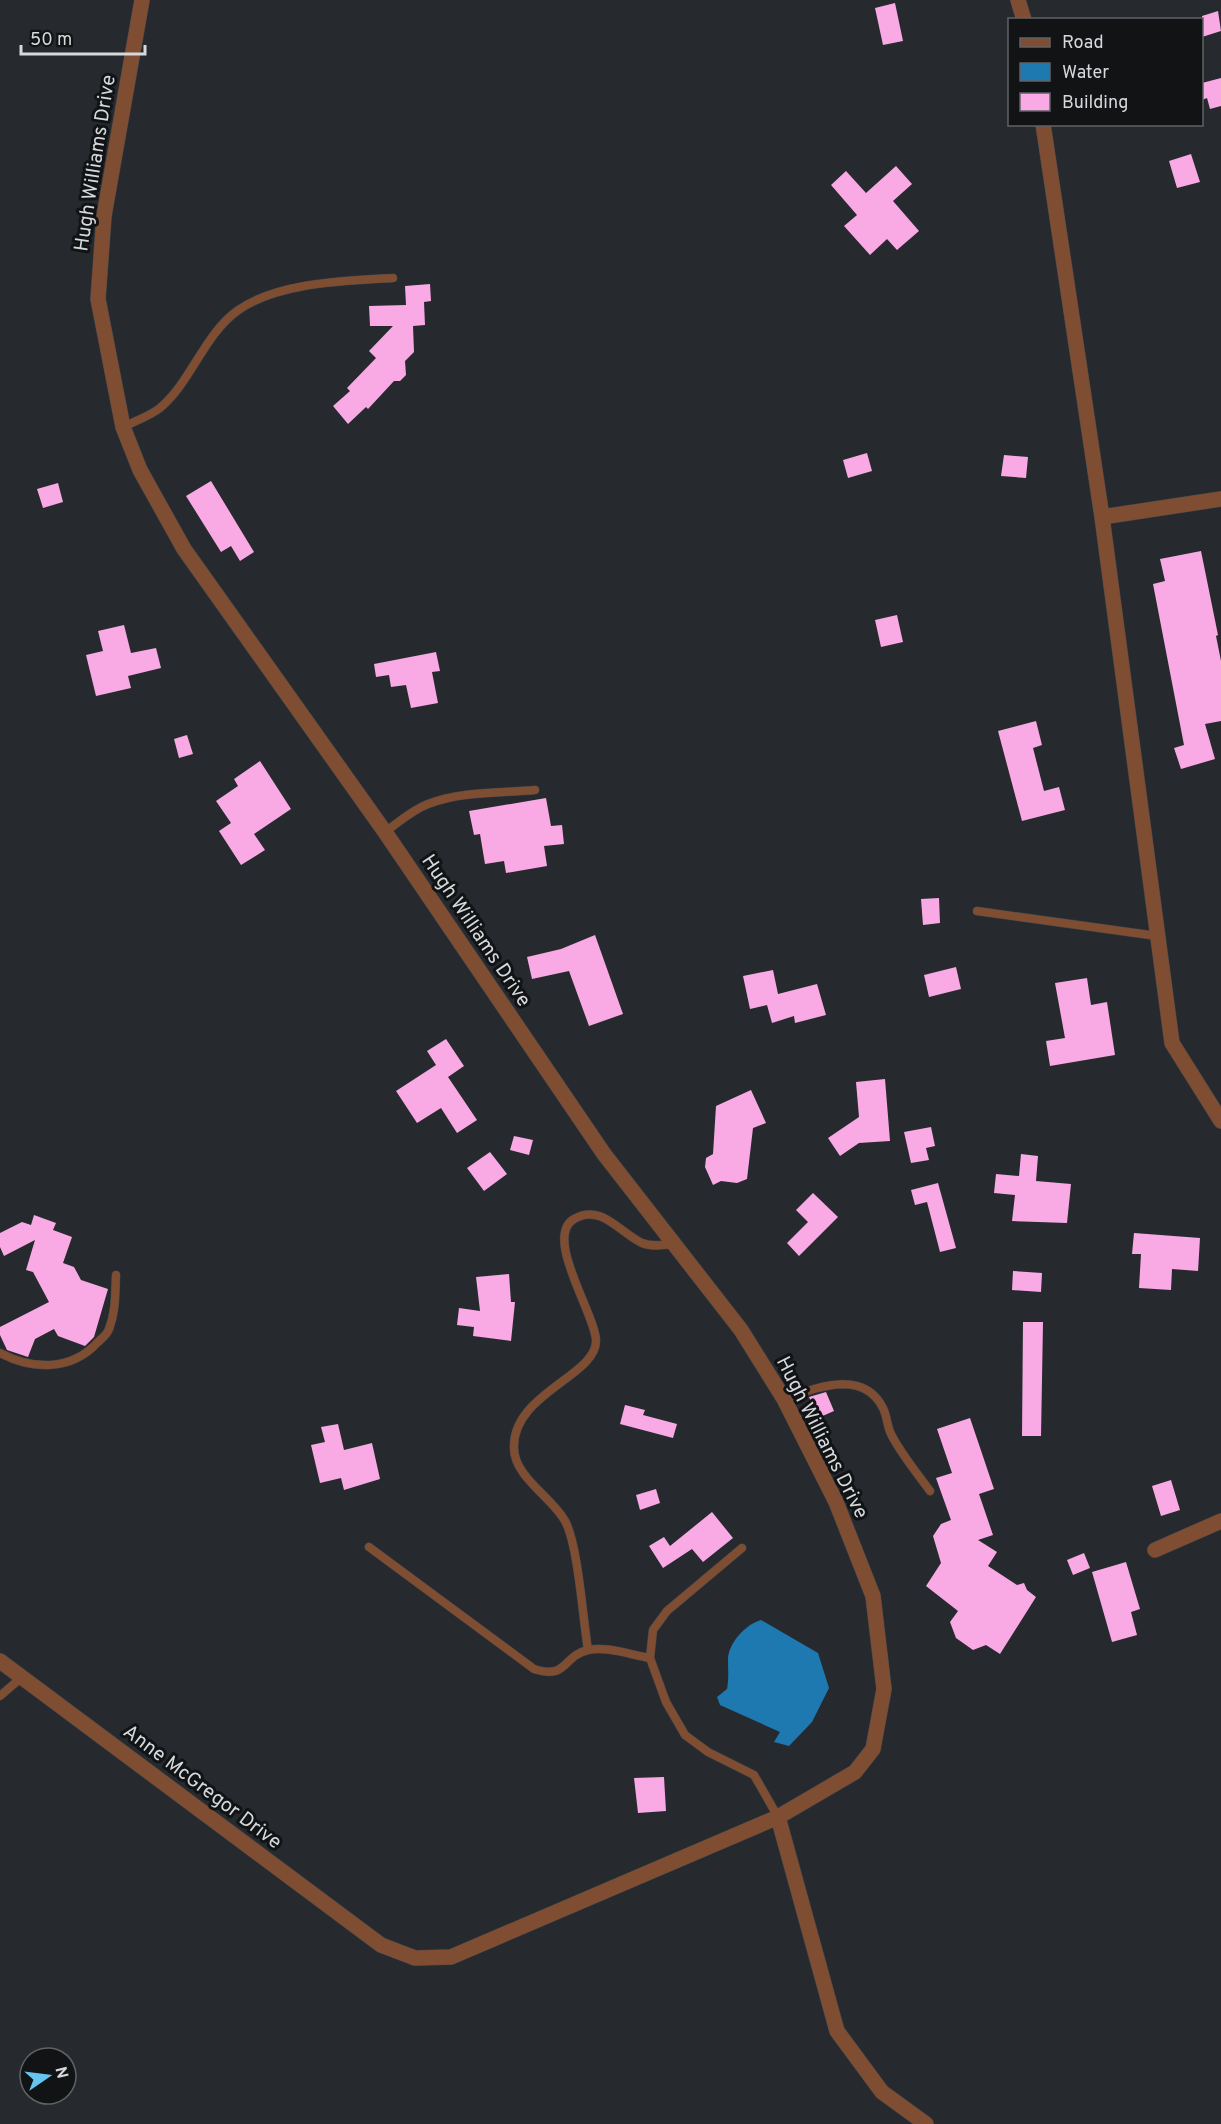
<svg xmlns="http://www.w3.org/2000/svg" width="1221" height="2124" font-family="Overpass,sans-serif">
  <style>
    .water { fill: #1e79b0 }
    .building { fill: #f9aae4 }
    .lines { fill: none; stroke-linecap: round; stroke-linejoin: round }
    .lane-casing { stroke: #42464b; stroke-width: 9 }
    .street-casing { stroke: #42464b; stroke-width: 16 }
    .lane { stroke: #7f4d31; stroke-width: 8 }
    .street { stroke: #7f4d31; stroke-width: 15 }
    .labels { text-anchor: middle; stroke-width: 6; stroke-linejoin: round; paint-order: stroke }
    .street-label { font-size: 20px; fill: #d6d9dc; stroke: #111315 }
  </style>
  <rect width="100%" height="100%" fill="#262a2f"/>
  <path class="water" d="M761,1620L818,1653L829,1688L812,1722L789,1746L774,1742L780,1732L720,1705L717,1697L727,1689C729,1678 728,1670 728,1660C728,1643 746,1624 761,1620Z"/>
  <path class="building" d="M895,3L903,41L883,45L875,8Z
    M1218,11L1221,31L1202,37V16Z
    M1221,78V106L1210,109L1207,98L1202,100V83Z
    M1191,154L1200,182L1177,188L1169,161Z
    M896,166L912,184L893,201L919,231L897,250L887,239L870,255L844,226L857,215L831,185L846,171L866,193Z
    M430,284L431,301L424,302L425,325L413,326L414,352L405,361L406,375L400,381H394L368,409L366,407L348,424L333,406L350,391L347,388L376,358L369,351L393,326H370L369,306L406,305L405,286Z
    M867,453L872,471L848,478L843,460Z
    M1004,455L1028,457L1026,478L1001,476Z
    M211,481L254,552L240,561L231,546L221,552L186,496Z
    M58,483L63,502L43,508L37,489Z
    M1201,551L1218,635L1216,636L1221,661V721L1205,724L1215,759L1181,769L1174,748L1184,745L1153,584L1165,581L1160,559Z
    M897,615L903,642L881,647L875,620Z
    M124,625L131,653L156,648L161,668L128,676L131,688L96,696L86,655L103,651L98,631Z
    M436,652L440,671L432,672L438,703L411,708L406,685L391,687L389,675L376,677L374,664Z
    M1036,721L1042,745L1033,748L1044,791L1059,787L1065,810L1022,821L998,731Z
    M187,735L193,754L179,758L174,739Z
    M260,761L291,809L254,834L265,850L241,865L219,831L231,823L216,801L238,786L234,779Z
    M546,798L551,826L562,825L564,844L544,846L547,866L506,873L504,861L485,864L480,834L474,835L469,811Z
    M939,898L940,923L923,925L921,899Z
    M595,935L623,1014L589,1026L569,971L532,979L527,957L561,949Z
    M956,967L961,989L929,997L924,975Z
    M773,970L778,994L817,984L826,1015L795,1023L794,1016L772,1023L767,1005L750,1009L743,976Z
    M1087,978L1091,1005L1107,1002L1115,1055L1050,1066L1046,1041L1065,1038L1055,983Z
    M446,1039L464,1066L448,1077L477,1120L457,1133L441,1108L417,1123L396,1091L436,1065L427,1051Z
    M885,1079L890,1141L859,1143L840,1156L828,1138L859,1117L856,1082Z
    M751,1090L766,1123L753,1128L747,1179L737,1183L721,1181L713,1185L705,1167L706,1158L713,1154L716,1106Z
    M931,1127L935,1146L926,1148L929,1160L911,1163L904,1132Z
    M514,1136L533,1140L529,1155L510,1150Z
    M490,1152L507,1174L484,1191L467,1168Z
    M1021,1154L1038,1156L1036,1181L1071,1184L1067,1223L1012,1221L1015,1195L994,1193L996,1174L1019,1176Z
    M938,1183L956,1248L940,1252L927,1202L915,1205L911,1190Z
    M813,1193L838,1217L799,1256L787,1243L808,1222L796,1210Z
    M34,1215L56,1223L53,1230L72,1237L63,1263L74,1267L81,1280L108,1289L94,1337L85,1346L58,1336L54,1329L35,1339L28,1357L7,1350L0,1335V1327L49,1302L33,1272L26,1270L35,1240L4,1256L0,1247V1233L22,1222L31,1225Z
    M1134,1233L1200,1238L1198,1271L1172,1269L1171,1290L1139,1288L1141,1254H1132Z
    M1013,1271L1042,1273L1041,1292L1012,1290Z
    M509,1274L511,1302H515L511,1341L473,1336L474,1327L457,1325L459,1308L480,1311L476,1277Z
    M1023,1322H1043L1041,1436H1022Z
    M826,1392L834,1411L818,1418L809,1397Z
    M625,1405L645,1410L643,1415L677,1424L673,1438L620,1424Z
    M970,1418L994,1489L979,1494L993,1535L978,1540L997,1552L988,1566L1017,1585L1024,1583L1027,1590L1036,1597L1000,1654L986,1645L973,1650L956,1638L950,1622L958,1611L926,1586L941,1563L933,1536L941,1524L951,1520L936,1478L952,1473L937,1429Z
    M338,1424L344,1450L372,1443L380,1479L344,1490L341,1478L320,1483L311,1445L325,1442L321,1427Z
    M1171,1480L1180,1510L1161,1516L1152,1486Z
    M656,1489L660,1503L640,1510L636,1495Z
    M712,1512L733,1538L703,1562L692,1549L663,1568L649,1546L664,1537L670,1546Z
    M1084,1553L1090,1568L1073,1575L1067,1560Z
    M1126,1562L1140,1609L1131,1612L1137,1635L1112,1642L1092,1572Z
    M664,1777L666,1811L638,1813L634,1778Z"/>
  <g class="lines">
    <g class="lane-casing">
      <path id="lane" d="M123,427C135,421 150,416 160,408C191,382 204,335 237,311C277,282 345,281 393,278
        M385,832C399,822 412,810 428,804C461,791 501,793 535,790
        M977,911L1157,936
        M0,1353C32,1370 71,1371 97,1343C101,1339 107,1335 109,1329C116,1311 115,1294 116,1275
        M784,1399C816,1388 863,1368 883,1408C887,1416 887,1426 891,1434C901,1454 917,1473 930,1491
        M369,1547L534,1669C568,1680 562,1656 588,1650C608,1646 631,1655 650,1658
        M742,1548L667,1611L653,1630L650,1658L666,1702L685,1735L708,1752L754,1775L778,1817
        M588,1650C583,1620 578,1544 565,1521C552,1497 514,1477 514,1448C512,1394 596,1376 596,1341C596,1315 543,1237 574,1219C601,1203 620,1233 642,1243C652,1247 664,1245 674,1244
        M0,1696L22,1677"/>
    </g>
    <g class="street-casing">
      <path id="street" d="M1018,0L1024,20
        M1043,124L1102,517L1221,499
        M1102,517L1172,1043L1221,1121
        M1155,1550L1221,1521
        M0,1661L381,1945L415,1958L451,1957L778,1817L855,1772L873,1749L884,1689L873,1596L836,1502L784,1399L741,1330L604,1154L385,832L184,549L140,470L123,427L98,299L104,216L142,0
        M778,1817L837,2031L882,2092L926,2124"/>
    </g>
    <use href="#lane" class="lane"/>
    <use href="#street" class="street"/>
  </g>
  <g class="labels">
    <g class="street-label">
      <text transform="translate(94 163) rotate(-81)" y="7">Hugh Williams Drive</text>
      <text transform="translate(477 930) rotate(56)" y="7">Hugh Williams Drive</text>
      <text transform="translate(823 1437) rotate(63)" y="7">Hugh Williams Drive</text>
      <text transform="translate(203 1786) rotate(37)" y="7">Anne McGregor Drive</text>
    </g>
  </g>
  <rect x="1008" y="18" width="195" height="108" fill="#111315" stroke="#606265" stroke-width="1.5"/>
  <rect x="1020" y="38" width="30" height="9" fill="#7f4d31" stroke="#606265" stroke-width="1.5"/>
  <text x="1062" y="48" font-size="18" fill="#d6d9dc">Road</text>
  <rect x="1020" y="63" width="30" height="18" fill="#1e79b0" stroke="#606265" stroke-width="1.5"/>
  <text x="1062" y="78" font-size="18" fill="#d6d9dc">Water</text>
  <rect x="1020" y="93" width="30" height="18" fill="#f9aae4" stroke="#606265" stroke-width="1.5"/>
  <text x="1062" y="108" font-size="18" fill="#d6d9dc">Building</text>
  <g transform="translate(48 2076) rotate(76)"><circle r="28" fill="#111315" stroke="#606265" stroke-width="1.5"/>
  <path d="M0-4.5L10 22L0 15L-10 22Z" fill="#64c5ee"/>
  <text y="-9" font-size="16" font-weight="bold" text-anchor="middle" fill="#d6d9dc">N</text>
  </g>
  <path d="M21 45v9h124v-9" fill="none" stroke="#d6d9dc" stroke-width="3"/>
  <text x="30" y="45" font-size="18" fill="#d6d9dc" stroke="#111315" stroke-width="4.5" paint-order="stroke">50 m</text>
</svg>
